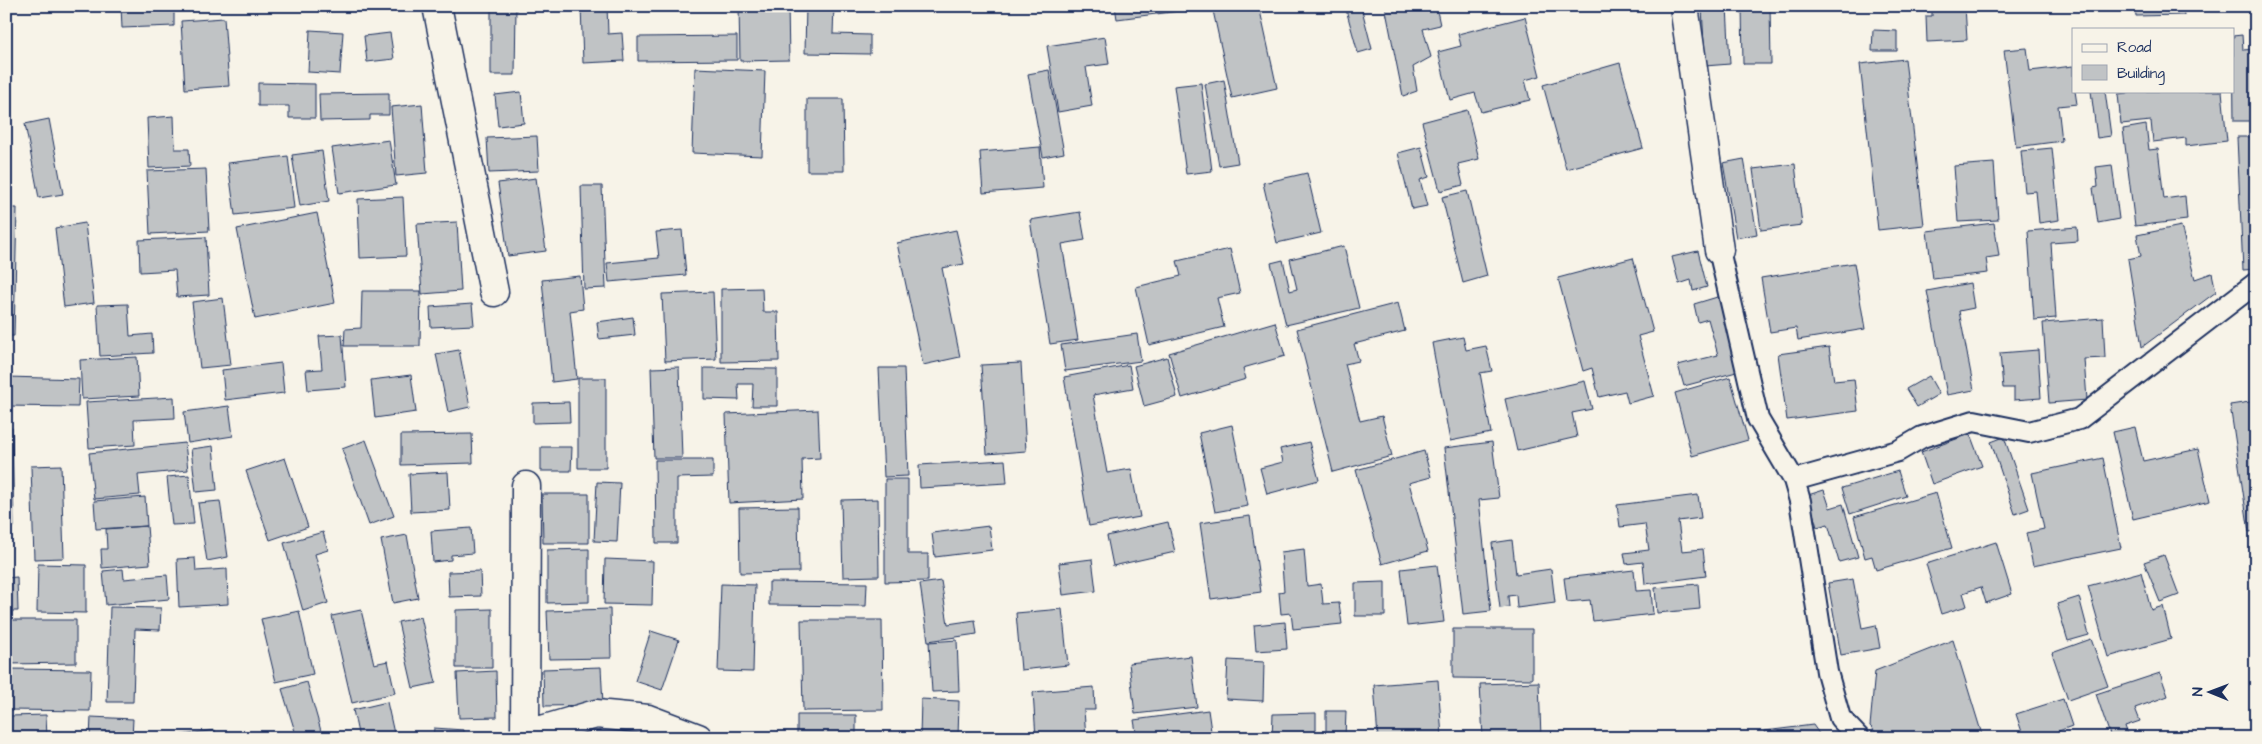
<svg xmlns="http://www.w3.org/2000/svg" width="2262" height="744" font-family="'Architects Daughter',sans-serif">
  <style>
    .building { fill: #c0c3c5; stroke: #1b2f5e }
    .lines { fill: none; stroke-linecap: round; stroke-linejoin: round }
    .lane-casing { stroke: #1b2f5e; stroke-width: 24 }
    .street-casing { stroke: #1b2f5e; stroke-width: 31 }
    .lane { stroke: #f7f3e8; stroke-width: 20 }
    .street { stroke: #f7f3e8; stroke-width: 28 }
  </style>
  <rect width="100%" height="100%" fill="#f7f3e8"/>
  <filter id="ink" filterUnits="userSpaceOnUse"><feTurbulence type="fractalNoise" baseFrequency=".02" numOctaves="2"/><feDisplacementMap in="SourceGraphic" scale="10" xChannelSelector="R" yChannelSelector="G"/><feConvolveMatrix kernelMatrix="1 2 1 2 8 2 1 2 1" color-interpolation-filters="sRGB"/></filter>
  <g filter="url(#ink)">
    <path class="building" d="M121,6H174V26L122,28Z
      M491,6H516L515,75H491Z
      M581,6H607L608,34L622,33L624,61L583,63Z
      M739,6H788L789,60L740,61Z
      M806,6H834L833,34L870,35V54L805,53Z
      M1115,6H1211V7L1117,19Z
      M1212,6H1259L1277,88L1232,98Z
      M1345,6H1361L1372,49L1358,53Z
      M1385,6H1436L1440,25L1423,29L1431,57L1413,67L1417,91L1403,96Z
      M1702,6H1727L1730,64L1705,66Z
      M1742,6H1770L1771,64H1743Z
      M1932,6H1965L1967,40L1927,42L1926,16H1932Z
      M2135,6H2183L2184,15L2136,16Z
      M1525,17L1540,76L1525,80L1530,100L1481,112L1475,93L1450,100L1438,52L1461,46L1458,34Z
      M224,18L229,86L185,89L181,21Z
      M310,30L343,32L340,74L308,72Z
      M1873,30L1897,31V51H1872Z
      M390,33L394,59L367,62L364,36Z
      M2242,35L2243,50L2256,49V121H2234L2233,36Z
      M737,36V60L638,61V37Z
      M1105,37L1109,64L1086,67L1092,106L1058,112L1047,46Z
      M2027,48L2030,71L2073,66V91H2075L2077,104L2058,106L2062,141L2016,147L2004,50Z
      M1905,59L1924,225L1878,230L1860,64Z
      M1620,63L1643,148L1566,169L1543,85Z
      M695,68L765,71L762,156L692,153Z
      M1049,70L1064,153L1043,157L1028,74Z
      M1224,80L1238,163L1219,166L1205,84Z
      M258,83L315,84V118H289V106H258Z
      M1201,83L1212,171L1186,174L1174,86Z
      M2091,91H2105L2111,136L2097,138Z
      M2145,91H2222L2227,141L2186,146V138L2153,142L2151,121L2121,124L2118,94Z
      M521,92L524,123L498,126L495,95Z
      M389,93V115H370V120L320,121L319,94Z
      M807,99H843L844,171H807Z
      M422,104L427,173L396,176L391,107Z
      M1467,110L1479,159L1458,164L1463,185L1440,191L1422,122Z
      M174,116L175,149H189L190,166L149,168L147,118Z
      M49,119L63,194L39,198L25,124Z
      M2146,125L2149,150L2158,149L2164,199L2185,196L2187,220L2135,226L2123,129Z
      M537,136L539,171L489,173L487,138Z
      M2237,137H2256V269L2243,270Z
      M389,140L396,185L339,193L332,148Z
      M1040,147L1043,188L983,193L980,152Z
      M1421,147L1429,177L1420,180L1427,206L1412,209L1398,153Z
      M2052,148L2059,220L2039,223L2036,191L2025,192L2021,151Z
      M322,151L329,201L300,206L292,155Z
      M288,156L294,208L235,215L228,163Z
      M1744,159L1757,234L1736,238L1723,163Z
      M1994,163L1998,220L1958,222L1954,166Z
      M1795,164L1802,225L1761,230L1753,169Z
      M2112,165L2119,219L2098,223L2093,188L2098,187L2096,167Z
      M206,169L209,231L150,234L147,171Z
      M1307,173L1321,233L1277,243L1263,183Z
      M536,178L546,251L508,256L498,183Z
      M581,186H602L606,288L584,289Z
      M1467,191L1487,276L1463,283L1442,197Z
      M403,197L406,256L360,258L358,199Z
      M6,208H17L14,336H6Z
      M1080,212L1085,240L1062,244L1078,340L1050,344L1030,220Z
      M317,213L335,303L255,319L237,229Z
      M457,222L461,291L422,294L417,224Z
      M85,223L94,303L64,307L55,228Z
      M1994,223L1999,256L1986,258L1988,273L1933,279L1927,231Z
      M2181,226L2195,279L2212,273L2216,292L2142,347L2128,259L2141,256L2137,235Z
      M2077,227L2078,241L2051,243L2056,318L2034,320L2028,231Z
      M682,230L686,275L609,282L607,263L659,258L656,232Z
      M956,230L964,264L942,268L960,357L923,365L897,243Z
      M206,237L209,295L177,297L175,270L140,272L139,240Z
      M1344,246L1359,308L1286,325L1271,263L1283,260L1290,291L1297,289L1290,259Z
      M1230,249L1240,293L1217,298L1224,327L1149,345L1136,287L1181,276L1177,261Z
      M1698,251L1707,287L1693,291L1691,280L1679,284L1672,257Z
      M1633,258L1653,332L1638,336L1654,396L1628,403L1625,391L1599,397L1592,368L1583,371L1558,278Z
      M1854,263L1865,329L1798,340L1796,328L1770,332L1761,278Z
      M580,276L583,309L570,311L577,379L552,382L542,280Z
      M1970,283L1974,308L1959,311L1974,390L1947,395L1927,291Z
      M762,288L763,312H778L779,361L721,362V289Z
      M362,291H421L420,346H344L345,329L361,328Z
      M713,292L716,359L665,361L662,294Z
      M1724,295L1744,370L1684,386L1678,365L1718,355L1708,319L1698,322L1694,304Z
      M223,298L231,365L200,368L192,302Z
      M1398,303L1405,331L1354,344L1359,361L1345,364L1360,421L1382,416L1392,456L1333,472L1297,329Z
      M128,304L130,336L152,334L153,353L100,356L97,305Z
      M472,304L474,325L431,327L430,307Z
      M633,317L635,335L599,339L597,322Z
      M2103,318L2105,358L2084,359L2087,400L2049,403L2043,323Z
      M1275,322L1285,356L1243,368L1246,379L1182,398L1169,353Z
      M1137,334L1141,361L1065,371L1061,345Z
      M342,335L346,387L308,390L306,370L322,369L319,336Z
      M1463,337L1466,350L1486,346L1492,371L1480,373L1491,433L1450,441L1432,343Z
      M6,340H9L8,377L79,379L78,407L6,406Z
      M1829,347L1834,381L1854,379L1858,411L1787,420L1778,354Z
      M459,350L470,407L448,412L436,354Z
      M2038,350L2041,398L2014,400V388H2003L2000,353Z
      M137,357L139,396L82,399L80,360Z
      M1167,357L1177,397L1144,406L1134,366Z
      M281,363L284,393L225,400L222,370Z
      M1021,363L1026,451L987,454L981,365Z
      M1129,365L1133,388L1093,395L1107,473L1131,469L1140,517L1089,526L1064,377Z
      M679,367L682,458H654L651,368Z
      M704,368L777,369V406H752L753,384H738L739,400L704,399Z
      M879,368H904L908,476L884,477Z
      M411,375L416,412L375,418L371,380Z
      M1929,376L1939,394L1917,407L1906,389Z
      M1730,377L1748,440L1692,456L1675,393Z
      M578,378H606V468H578Z
      M1585,381L1592,409L1572,413L1577,437L1517,451L1505,399Z
      M174,397L175,418L134,420L135,445L89,448L86,402Z
      M2256,401V531L2249,532L2230,405Z
      M569,402L570,422L533,423V403Z
      M229,406L233,436L188,443L184,412Z
      M818,410L820,458L802,459L803,499L729,503L726,414Z
      M1232,425L1248,506L1215,512L1199,433Z
      M2135,427L2143,461L2198,449L2210,501L2133,519L2113,432Z
      M6,428H12L14,527L6,528Z
      M472,434L473,463L401,465V435Z
      M1970,434L1982,466L1932,484L1921,452Z
      M2004,437L2029,509L2015,514L1991,442Z
      M366,440L394,516L369,525L342,449Z
      M1309,442L1319,480L1267,494L1260,468L1283,462L1280,449Z
      M1492,442L1499,498L1479,500L1491,611L1463,614L1444,448Z
      M185,443L188,470L138,475L140,495L94,499L89,453Z
      M213,446L217,490L196,492L191,449Z
      M541,447H572L571,471H541Z
      M1424,451L1431,477L1409,483L1428,551L1382,564L1356,470Z
      M285,458L308,527L270,540L246,471Z
      M2103,458L2121,548L2033,566L2026,533L2044,529L2032,473Z
      M655,460H713V477L677,478V543H656Z
      M1005,460L1007,483L920,488L919,465Z
      M61,465L64,558L34,559L31,466Z
      M1898,471L1906,496L1850,514L1842,488Z
      M448,472L450,510L411,512L409,474Z
      M189,475L194,524L172,525L167,477Z
      M885,479H908V554H928V581L885,582Z
      M597,482L620,483L617,542L594,541Z
      M1824,490L1830,508L1843,504L1858,557L1839,562L1828,524L1817,527L1808,495Z
      M1936,493L1952,548L1876,570L1872,556L1865,558L1854,517Z
      M542,494H589V543H543Z
      M1698,495L1701,518L1678,521L1682,551L1703,549L1706,576L1645,584L1643,562L1626,564L1624,553L1649,550L1645,524L1620,527L1617,505Z
      M145,497L147,526L96,529L94,501Z
      M878,499L879,576L843,577L841,500Z
      M220,501L228,557L207,561L198,503Z
      M798,507L799,572L740,573L739,508Z
      M1250,516L1261,592L1211,599L1200,523Z
      M1168,522L1175,552L1113,566L1107,536Z
      M147,526L150,564L102,568L101,549H107L106,529Z
      M989,526L992,550L935,557L932,533Z
      M471,528L473,553L451,555V560L433,562L431,531Z
      M323,532L328,550L315,554L328,603L303,611L284,543Z
      M407,535L418,598L393,603L381,540Z
      M1512,540L1516,574L1551,569L1555,603L1517,608L1516,595L1508,596L1509,607L1500,608L1492,543Z
      M1996,542L2012,594L1986,603L1981,587L1963,593L1967,606L1941,614L1926,564Z
      M589,549V602L547,603V550Z
      M1304,549L1307,586L1321,584L1323,604L1339,603L1342,624L1293,629L1291,613L1281,614L1279,592L1284,591L1281,552Z
      M2164,555L2179,595L2160,602L2144,562Z
      M195,558L196,571L227,569L228,604L179,607L177,559Z
      M605,559L653,561L652,605L604,604Z
      M1092,559L1096,591L1063,595L1059,563Z
      M38,564L86,565V613L37,612Z
      M1437,565L1444,622L1407,626L1401,569Z
      M123,569L124,579L167,575L169,599L106,605L103,571Z
      M1634,570L1636,591L1651,590L1653,614L1593,621L1590,600L1567,602L1564,578Z
      M480,571L481,596L449,597L448,572Z
      M2141,572L2151,610L2163,606L2171,639L2108,657L2088,586Z
      M17,577L18,611H6V578Z
      M1853,579L1862,628L1876,625L1880,648L1841,655L1828,583Z
      M941,581L948,624L975,620L977,634L928,641L920,584Z
      M769,582L867,583L866,606L769,605Z
      M1385,582V616H1355V583Z
      M721,584L755,585L753,672L718,671Z
      M1698,584L1700,609L1657,613L1655,588Z
      M2256,586V624L2251,587Z
      M2079,597L2089,635L2068,641L2057,604Z
      M110,607L161,608L160,630L135,629L133,702H107Z
      M492,609V668H456V610Z
      M610,609L611,658L549,659L547,611Z
      M1062,609L1068,665L1021,670L1016,613Z
      M361,610L374,664L388,661L395,693L352,703L332,616Z
      M299,611L313,674L276,682L261,619Z
      M421,617L436,683L413,688L398,622Z
      M6,620H76V663L6,664Z
      M801,620H882L883,710L803,711Z
      M1285,622L1287,649L1256,651L1254,625Z
      M1453,629H1532V679L1453,678Z
      M651,631L679,640L662,690L635,681Z
      M2091,639L2108,686L2068,700L2052,653Z
      M957,640L959,691L932,692L929,642Z
      M1953,640L1983,738H1881L1870,726L1875,671Z
      M1191,656L1197,707L1135,714L1129,663Z
      M1228,660L1264,662L1263,701L1226,699Z
      M601,667L603,705L544,706L543,669Z
      M9,669L91,670L90,711L8,710Z
      M496,671L497,717L459,718L457,673Z
      M2160,673L2168,696L2135,708L2140,721L2125,726L2129,738H2111L2096,694Z
      M1438,680L1442,738H1378L1374,685Z
      M307,682L323,738H297L282,689Z
      M1539,682L1541,738H1483L1480,684Z
      M1094,687L1095,710H1084L1086,738H1036L1033,692Z
      M921,699L959,701L958,738H920Z
      M2063,699L2072,726L2056,732L2058,738H2024L2016,714Z
      M387,702L395,738H359L353,710Z
      M1208,710L1212,738H1137L1134,720Z
      M1326,711H1346L1345,738H1326Z
      M1316,713V738H1272L1273,714Z
      M46,715L47,738H10V716Z
      M797,715H856V738H797Z
      M91,717L133,719L132,738H90Z
      M1813,725L1822,738H1765V731Z
      M434,728L464,730V738H433Z
      M215,730L216,738H175V736Z"/>
    <g class="lines">
      <g class="lane-casing">
        <path id="lane" d="M1719,250L1758,419L1794,480L1800,501L1827,672L1840,718L1859,738
          M1794,480L1898,451L1922,437L1974,421L2029,432L2079,419L2256,283"/>
      </g>
      <g class="street-casing">
        <path id="street" d="M437,6L494,292
          M1684,6L1719,250
          M525,735L526,486
          M523,738L525,735L596,714L648,719L698,738"/>
      </g>
      <use href="#lane" class="lane"/>
      <use href="#street" class="street"/>
    </g>
  </g>
  <rect width="2262" height="744" fill="none" stroke="#f7f3e8" stroke-width="25"/>
  <rect x="12" y="12" width="2237" height="719" fill="none" stroke="#1b2f5e" stroke-width="2" filter="url(#ink)"/>
  <rect x="2072" y="28" width="162" height="65" fill="#f7f3e8" stroke="#9fa5b1"/>
  <rect x="2082" y="44" width="25" height="8" fill="#f7f3e8" stroke="#9fa5b1"/>
  <text x="2117" y="52" font-size="15" fill="#1b2f5e">Road</text>
  <rect x="2082" y="65" width="25" height="15" fill="#c0c3c5" stroke="#9fa5b1"/>
  <text x="2117" y="78" font-size="15" fill="#1b2f5e">Building</text>
  <g transform="translate(2210 692) rotate(271)" stroke="#f7f3e8" stroke-width="4" paint-order="stroke">
  <path d="M0-4L9 19L0 12L-9 19Z" fill="#1b2f5e"/>
  <text y="-8" font-size="14" font-weight="bold" text-anchor="middle" fill="#1b2f5e">N</text>
  </g>
</svg>
